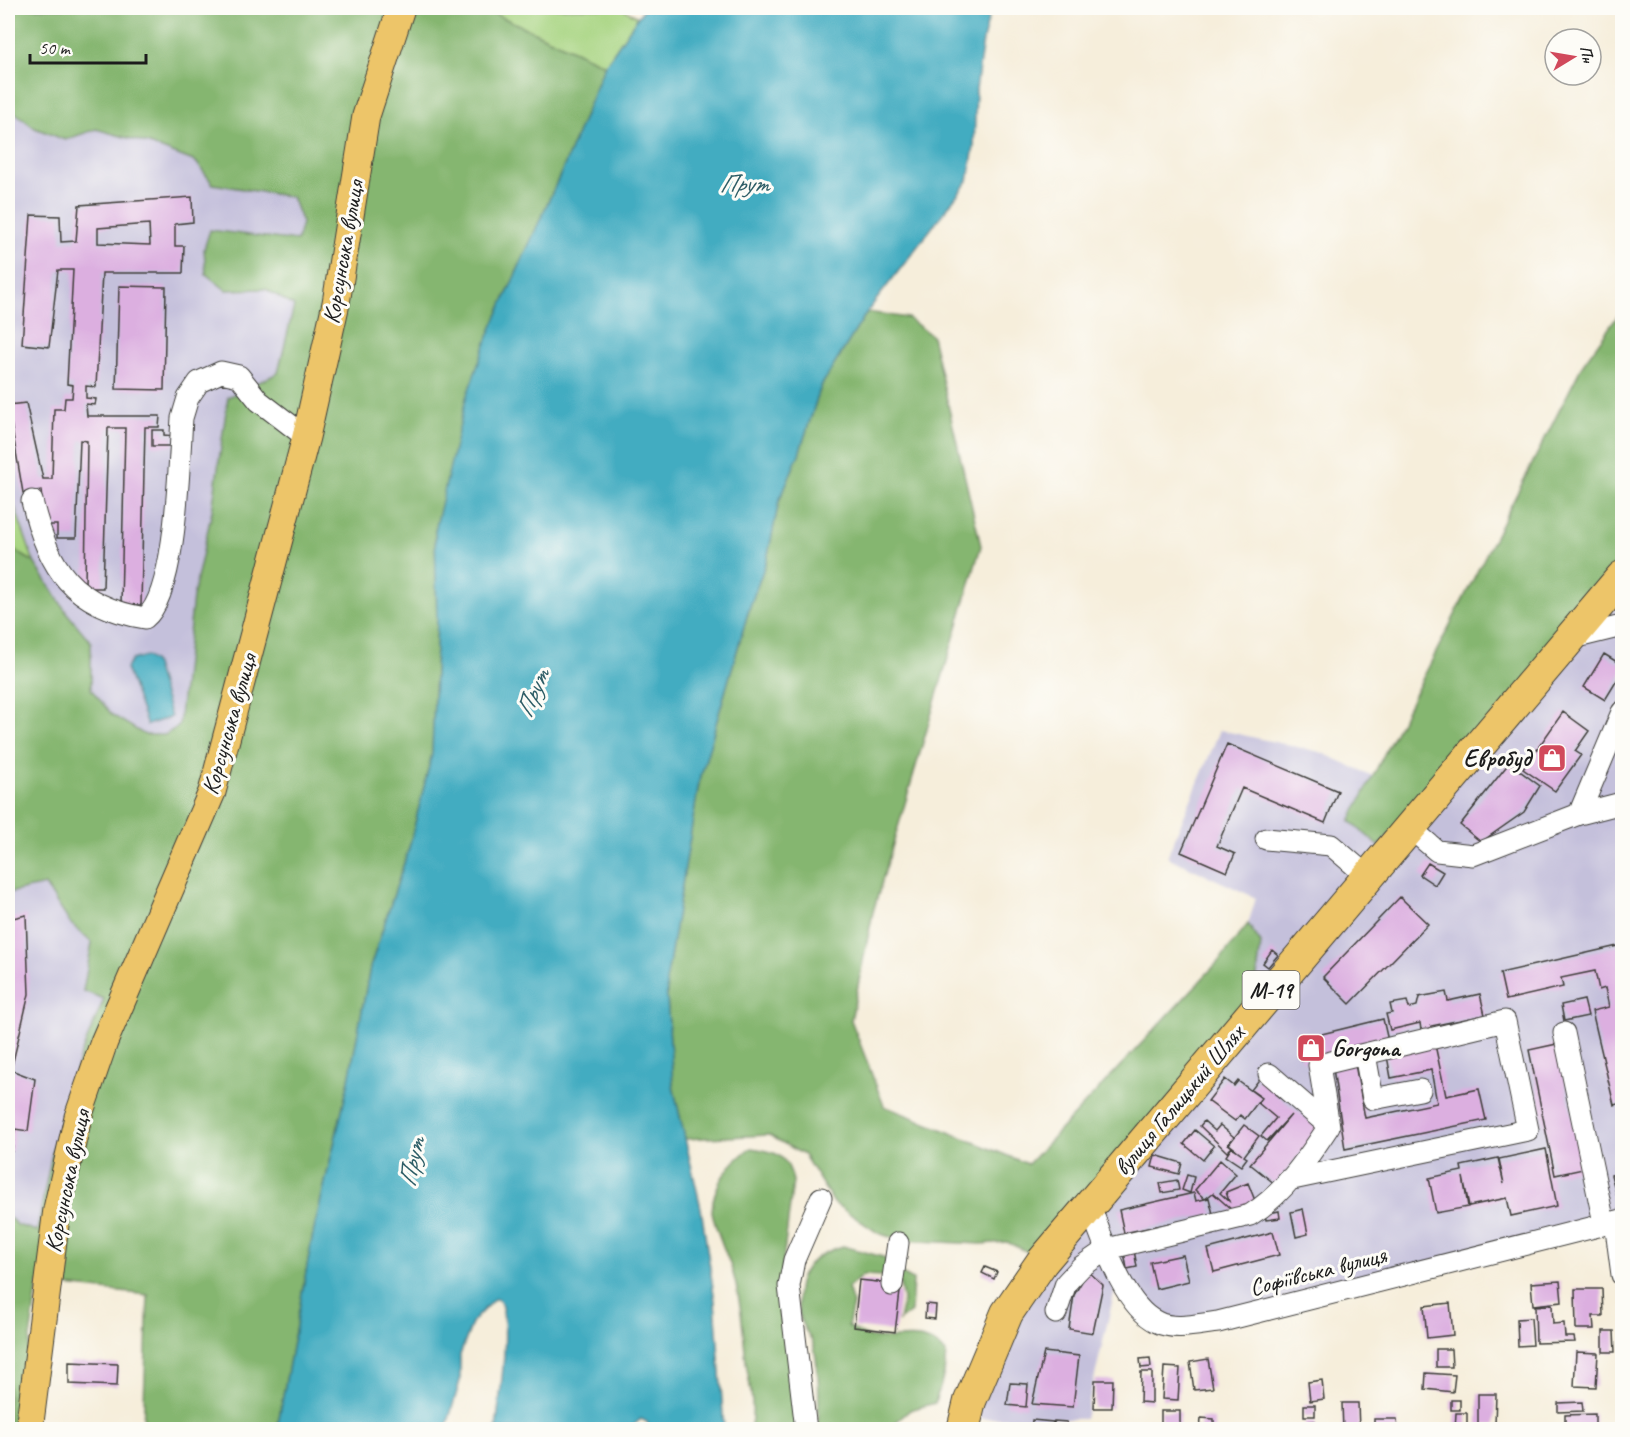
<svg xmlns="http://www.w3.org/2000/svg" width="1630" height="1437" font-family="Caveat,sans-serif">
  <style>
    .industrial { fill: #c4c0db }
    .green { fill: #a7d481; stroke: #62784e; stroke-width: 1.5 }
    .forest { fill: #85b66f; stroke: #506946; stroke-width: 1.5 }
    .water { fill: #42acc1; stroke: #2f646e; stroke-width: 1.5 }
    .building { fill: #dcafe0; fill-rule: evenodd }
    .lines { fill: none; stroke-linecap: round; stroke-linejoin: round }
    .minor-casing { stroke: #3d3c39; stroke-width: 23 }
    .major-casing { stroke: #3d3c39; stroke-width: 29 }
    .highway-casing { stroke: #3d3c39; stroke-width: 34 }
    .minor { stroke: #fff; stroke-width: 21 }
    .major { stroke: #edc569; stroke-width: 27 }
    .highway { stroke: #edc569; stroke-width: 32 }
    .labels { text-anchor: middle; stroke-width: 6; stroke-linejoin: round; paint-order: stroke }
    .shield { fill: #fdfcf7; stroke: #605f5e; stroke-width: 1.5 }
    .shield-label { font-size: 22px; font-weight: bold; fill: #1c1c1c }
    .street-label { font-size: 24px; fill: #1c1c1c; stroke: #fdfcf7 }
    .poi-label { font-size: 24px; font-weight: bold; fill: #1c1c1c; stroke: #fdfcf7; text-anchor: end }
    .water-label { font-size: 26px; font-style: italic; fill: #2d5d66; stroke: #fdfcf7 }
  </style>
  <rect width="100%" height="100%" fill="#fdfcf7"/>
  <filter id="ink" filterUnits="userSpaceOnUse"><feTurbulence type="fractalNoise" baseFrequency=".0167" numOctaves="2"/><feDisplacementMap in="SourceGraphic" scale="12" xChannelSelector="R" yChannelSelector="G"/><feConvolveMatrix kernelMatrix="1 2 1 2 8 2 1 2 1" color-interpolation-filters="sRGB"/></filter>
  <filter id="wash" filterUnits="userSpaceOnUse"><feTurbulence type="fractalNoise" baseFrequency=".008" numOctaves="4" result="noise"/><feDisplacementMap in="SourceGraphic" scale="24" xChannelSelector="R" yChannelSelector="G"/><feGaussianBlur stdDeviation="1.35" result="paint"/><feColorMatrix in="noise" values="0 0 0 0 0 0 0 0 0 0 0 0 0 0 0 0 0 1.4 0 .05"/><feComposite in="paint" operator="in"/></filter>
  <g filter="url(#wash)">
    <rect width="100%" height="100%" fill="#f6eedb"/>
    <path class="industrial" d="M8,107L35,128L64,140L96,129L149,144L196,162L213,184L292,197L302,223L297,241L276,240L226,290L266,289L294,306L278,373L228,397L212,511L193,597L179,726L165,735H145L112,715L91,689V642L67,613L34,562L8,488Z
      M1622,573V1222L1174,1330L1117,1281L1085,1419L963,1418L967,1400L1261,943L1248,924L1256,898L1167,857L1220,730L1320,752L1373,776L1350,821Z
      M45,885L70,923L92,943L83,991L104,999L79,1059L53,1148L37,1231L17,1225L8,1216V893Z"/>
    <path class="green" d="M482,8H622L638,17L605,65Z
      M8,488L34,562L8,547Z"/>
    <path class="forest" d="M8,8H482L605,65L565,164L489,334L435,531L437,620L432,754L409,848L370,968L349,1080L313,1234L277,1429H143L148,1295L38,1283L17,1429H8V1216L17,1225L37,1231L53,1148L79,1059L104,999L83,991L92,943L70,923L45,885L8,893V547L34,562L67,613L91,642V689L112,715L145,735H165L179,726L193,597L212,511L228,397L278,373L294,306L266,289L226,290L206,274L204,249L210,230L297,241L302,223L292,197L213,184L196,162L149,144L96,129L65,140L35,128L8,107Z
      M1622,310V573L1379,846L1350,821L1583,364Z
      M867,312L908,318L932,336L981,546L873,912L851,1020L884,1106L1028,1164L1218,962L1248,924L1261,943L1255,992L1040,1258L1007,1242L981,1244L899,1240L878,1233L834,1203L804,1155L769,1135L685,1139L673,1086L666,982L699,783L749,609L767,559L779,501L799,454L821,386Z
      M751,1148C776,1151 788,1155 793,1181L782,1269L801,1429H750C756,1408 749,1383 746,1362C743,1330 741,1297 731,1267C727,1255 712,1221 712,1211C713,1184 730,1162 751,1148Z
      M843,1246L883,1257L899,1266L900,1273L913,1280L911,1312L899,1321L903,1300L900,1284L884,1276L863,1275L848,1288L853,1304L848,1326C855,1330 862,1335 869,1337C900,1343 922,1327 946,1353L944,1374L935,1403L910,1410L888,1429H818C819,1400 820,1376 814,1347C812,1336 802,1329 800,1318C791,1279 805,1257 843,1246Z"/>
    <path class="water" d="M644,8H991L983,40L976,89L974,147L968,181L867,312L821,386L799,454L779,501L767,559L749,609L699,783L666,982L673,1086L701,1208L715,1301L724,1429H650L647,1422L641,1419L629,1429H496C499,1398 512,1325 499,1299H494L473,1321L460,1355V1381L446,1429H277L313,1234L349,1080L370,968L409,848L432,754L437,620L435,531L466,398L489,334L565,164L605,65Z
      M146,656L154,662L171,717L147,725L126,668L132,660Z"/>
    <g id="blocks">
      <path class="building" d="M192,197L193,222L175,224V246H184L183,273H102L96,387L86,386V398L96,399L95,405L86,404L87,416H160L159,427H145L141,605H121L125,428H108L103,588H85L87,441L80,440L76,538H57V525H44L41,490L23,493L8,405L26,403L43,479H52L54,409H64L65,398H72L73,385L67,384L73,270H58L49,347L22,344L31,215L60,216L61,242L76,241L79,205ZM149,224L150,245L98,243V228Z
        M119,286L166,287L164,390L116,389Z
        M152,430H164V435L173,436V446H152Z
        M1604,654L1622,665V672L1605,700L1584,687Z
        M1563,712L1589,731L1575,751L1581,755L1555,791L1523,769Z
        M1227,744L1338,791L1325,823L1242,788L1217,846L1235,854L1227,872L1181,852Z
        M1509,763L1540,786L1524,812L1481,842L1460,825Z
        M1428,863L1443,872L1435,885L1420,875Z
        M1400,897L1428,924L1350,1004L1323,977Z
        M26,915L29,994L11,1070L35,1079L28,1131L15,1129L12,1151L8,1150V919Z
        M1622,945V1103L1614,1105L1592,1011L1609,1007L1605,988L1599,990L1595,971L1561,978L1563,987L1506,1000L1500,973Z
        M1272,950L1278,955L1268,967L1263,963Z
        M1446,992L1448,1001L1480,994L1485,1015L1431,1026L1446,1096L1479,1089L1486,1120L1345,1149L1333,1068L1355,1064L1365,1118L1437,1103L1431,1070L1391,1078L1387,1056L1422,1037L1420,1023L1390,1030L1386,1014L1392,1013L1390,1004L1407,1001L1409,1008L1417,1006L1419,997Z
        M1584,1000L1588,1016L1564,1021L1561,1005Z
        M1383,1019L1388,1041L1302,1061L1297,1040Z
        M1557,1044L1583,1169L1555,1175L1529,1050Z
        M1261,1077L1277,1091L1275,1094L1320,1129L1275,1184L1250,1164L1291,1115L1267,1141L1261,1136L1276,1118L1258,1103L1262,1098L1251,1090Z
        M1225,1079L1234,1086L1238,1081L1261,1098L1245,1119L1240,1115L1235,1121L1208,1101Z
        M1204,1121L1215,1131L1220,1125L1234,1137L1228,1144L1232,1147L1227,1152L1200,1126Z
        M1244,1125L1259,1136L1244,1156L1247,1158L1241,1166L1226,1156L1232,1147L1242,1154L1229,1144Z
        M1195,1130L1214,1146L1203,1160L1184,1144Z
        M1546,1149L1557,1206L1511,1216L1507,1198L1469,1206L1463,1177L1468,1207L1436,1213L1429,1178L1462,1171L1461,1166L1498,1158L1504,1184L1499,1159Z
        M1155,1155L1182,1163L1179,1174L1152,1167Z
        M1220,1160L1236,1174L1220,1193L1229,1201L1226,1192L1248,1183L1256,1203L1233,1211L1213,1193L1205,1199L1195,1190Z
        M1622,1172V1195L1617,1196L1611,1175Z
        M1187,1175L1194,1177L1190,1193L1182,1190Z
        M1177,1180L1179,1190L1162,1193L1160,1183Z
        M1194,1193L1196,1201L1209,1198L1213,1214L1124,1233L1119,1210Z
        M1303,1209L1308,1234L1296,1237L1291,1212Z
        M1279,1211L1280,1218L1266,1220L1265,1214Z
        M1273,1232L1279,1255L1214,1272L1208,1249Z
        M1134,1250L1137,1267L1127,1269L1124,1252Z
        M1183,1255L1189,1281L1156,1289L1150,1262Z
        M985,1267L997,1272L994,1279L982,1273Z
        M1088,1271L1103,1285L1093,1333L1069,1329L1074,1295Z
        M859,1280L887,1283L885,1291L900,1292L895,1332L854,1327Z
        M1560,1281L1562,1302L1533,1305L1531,1283Z
        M1575,1289H1602L1603,1316H1593L1594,1329H1576Z
        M1450,1303L1453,1335L1427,1338L1424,1306Z
        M926,1304L936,1305L935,1319L925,1318Z
        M1552,1305L1553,1324L1564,1323L1565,1337H1574L1575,1342L1536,1343L1535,1306Z
        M1531,1318L1533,1345L1518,1346L1517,1319Z
        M1603,1331H1614L1615,1352H1603Z
        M1436,1349H1451L1452,1367H1436Z
        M1044,1352L1079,1356L1073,1407L1032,1404Z
        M1576,1352L1598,1353L1596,1387L1574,1386Z
        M1150,1358L1151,1367L1141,1368L1140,1359Z
        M1208,1359L1213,1388L1194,1390L1190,1362Z
        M69,1362L118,1364L117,1386L69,1384Z
        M1164,1367L1180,1368L1178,1400L1162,1399Z
        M1141,1372H1152V1403L1140,1402Z
        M1426,1373L1455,1375L1453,1392L1425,1389Z
        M1095,1380H1113L1112,1408H1094Z
        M1322,1380L1324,1399L1310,1401L1308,1382Z
        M1010,1383L1028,1384L1026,1407L1007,1405Z
        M1478,1394H1496L1495,1425H1478Z
        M1451,1400H1460V1410H1451Z
        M1582,1402L1583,1411L1558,1412V1403Z
        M1342,1403H1358L1359,1430H1343Z
        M1304,1405H1315V1416H1304Z
        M1161,1411H1180V1430H1161Z
        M1456,1413H1467V1430H1455Z
        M1595,1414V1430H1565V1415Z
        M1201,1418L1214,1419V1430H1200Z
        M1374,1419H1397L1398,1430H1374Z
        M1032,1420L1053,1422V1430H1031Z
        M1054,1421L1067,1422V1430H1054Z
        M1315,1421L1316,1430H1305V1422Z"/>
    </g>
  </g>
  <g filter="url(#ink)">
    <use href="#blocks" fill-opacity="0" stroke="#3d3c39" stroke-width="1.5"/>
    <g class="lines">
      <g class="minor-casing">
        <path id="minor" d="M32,501C48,569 73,606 145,618C177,593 179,461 182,418L188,398L199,382L221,372L239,376L259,401L306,437
          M1569,639L1622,626
          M1579,814L1622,712
          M1409,827L1437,851L1473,855L1579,814L1622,803
          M1266,839L1331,845L1367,876
          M1564,1033L1604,1223
          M1365,1054L1373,1099L1420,1090
          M1269,1074L1329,1126
          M1288,1180L1528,1130L1505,1021L1434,1038
          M1090,1206C1103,1240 1123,1306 1157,1322C1174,1331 1200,1324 1218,1322L1622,1220
          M1615,1222L1622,1275
          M892,1285L898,1243
          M1056,1313L1066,1283L1081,1267L1107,1249L1250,1215C1283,1195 1308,1158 1329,1126L1319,1065L1427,1039
          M806,1430L789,1286L794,1260L821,1198"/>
      </g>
      <g class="major-casing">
        <path id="major" d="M29,1430L57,1209L78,1117L104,1042L212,792L306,437L336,303L366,116L401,8"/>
      </g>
      <g class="highway-casing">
        <path id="highway" d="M963,1430L970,1401L1007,1313L1042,1262L1622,577"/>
      </g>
      <use href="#minor" class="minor"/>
      <use href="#major" class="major"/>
      <use href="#highway" class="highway"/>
    </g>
  </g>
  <defs>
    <g id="shop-square" transform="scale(1.5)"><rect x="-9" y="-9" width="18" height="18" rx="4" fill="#d1495b" stroke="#fdfcf7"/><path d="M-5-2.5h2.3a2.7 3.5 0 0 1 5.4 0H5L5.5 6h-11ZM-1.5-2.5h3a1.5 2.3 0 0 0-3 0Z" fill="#fff"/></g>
  </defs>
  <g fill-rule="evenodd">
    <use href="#shop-square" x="1552" y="758"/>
    <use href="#shop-square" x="1311" y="1048"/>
  </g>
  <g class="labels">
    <rect class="shield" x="1242.5" y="971" width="57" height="38" rx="4.5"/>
    <g class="shield-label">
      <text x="1271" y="998">М-19</text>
    </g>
    <g class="street-label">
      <text transform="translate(343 252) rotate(-80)" y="8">Корсунська вулиця</text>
      <text transform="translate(229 724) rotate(-74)" y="8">Корсунська вулиця</text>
      <text transform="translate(1179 1100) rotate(-50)" y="8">вулиця Галицький Шлях</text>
      <text transform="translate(67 1181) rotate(-78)" y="8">Корсунська вулиця</text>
      <text transform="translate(1318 1271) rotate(-14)" y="8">Софіївська вулиця</text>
    </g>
    <g class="poi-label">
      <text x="1531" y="766">Евробуд</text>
      <text x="1332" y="1056" text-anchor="start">Gorgona</text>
    </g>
    <g class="water-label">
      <text x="744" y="192">Прут</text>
      <text transform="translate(532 693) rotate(-67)" y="9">Прут</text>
      <text transform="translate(411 1162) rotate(-78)" y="9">Прут</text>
    </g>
  </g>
  <rect width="1630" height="1437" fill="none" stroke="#fdfcf7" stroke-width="30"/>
  <g transform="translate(1573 57) rotate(79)"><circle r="28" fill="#fdfcf7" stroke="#a3a29f" stroke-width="1.5"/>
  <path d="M0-4.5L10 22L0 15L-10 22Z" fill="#d1495b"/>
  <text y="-9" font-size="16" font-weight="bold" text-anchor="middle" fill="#1c1c1c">Пн</text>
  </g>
  <path d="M30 54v9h116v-9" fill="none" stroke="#1c1c1c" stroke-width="3"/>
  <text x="39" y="54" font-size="18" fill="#1c1c1c" stroke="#fdfcf7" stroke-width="4.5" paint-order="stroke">50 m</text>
</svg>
